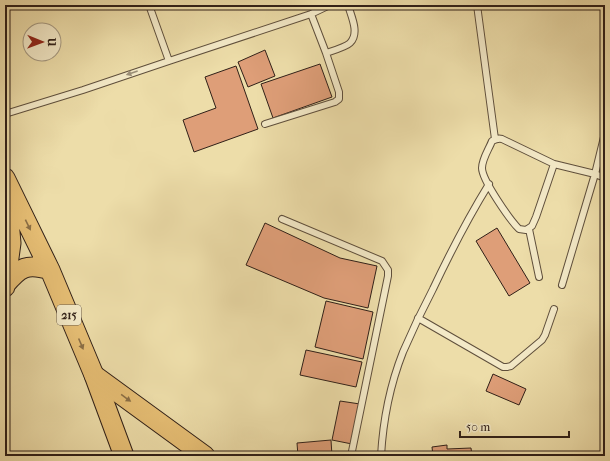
<svg xmlns="http://www.w3.org/2000/svg" width="610" height="461" font-family="'IM FELL French Canon',serif">
  <style>
    .building { fill: #de9e78; stroke: #302018 }
    .lines { fill: none; stroke-linecap: round; stroke-linejoin: round }
    .service-casing { stroke: #5f4f3c; stroke-width: 8 }
    .primary-casing { stroke: #302018; stroke-width: 21 }
    .trunk-casing { stroke: #302018; stroke-width: 21 }
    .service { stroke: #f3e9c7; stroke-width: 6 }
    .primary { stroke: #e6be74; stroke-width: 19 }
    .trunk { stroke: #e6be74; stroke-width: 19 }
    .oneway { fill: #9b8f78 }
    .oneway2 { fill: #8b6f46 }
    .labels { text-anchor: middle; stroke-width: 3; stroke-linejoin: round; paint-order: stroke }
    .shield { fill: #f3e9c7; stroke: #6a5c4c; stroke-width: 1 }
    .shield-label { font-size: 12px; font-weight: bold; fill: #302018 }
  </style>
  <rect width="100%" height="100%" fill="#eddda9"/>
  <filter id="stains"><feTurbulence type="fractalNoise" baseFrequency=".005" numOctaves="4"/><feColorMatrix values="0 0 0 0 .2 0 0 0 0 .09 0 0 0 0 .02 0 0 0 .5 -.17"/></filter>
  <radialGradient id="worn" r=".72"><stop offset=".6" stop-color="#630" stop-opacity="0"/><stop offset="1" stop-color="#630" stop-opacity=".3"/></radialGradient>
  <path class="building" d="M265,50L275,76L248,87L238,62Z
    M320,64L332,97L273,118L261,84Z
    M236,66L258,129L194,152L183,120L216,108L205,77Z
    M265,223L340,258L377,266L368,308L324,298L246,265Z
    M497,228L530,283L509,296L476,241Z
    M326,301L373,312L363,359L315,347Z
    M306,350L362,362L356,387L300,375Z
    M493,374L526,389L519,405L486,391Z
    M340,401L360,404L352,444L332,440Z
    M331,440L332,456H298L297,443Z
    M447,445V449L471,448L472,456H433L432,447Z"/>
  <g class="lines">
    <g class="service-casing">
      <path id="service" d="M149,5L169,61
        M477,5L495,139
        M326,53C332,51 346,47 350,43C360,33 351,16 348,5
        M5,114L83,90L169,61L311,14L330,5
        M265,124L335,102L339,99V92L326,53L311,14
        M554,164L536,217L532,226L526,230L519,229C510,220 482,180 482,168C482,159 489,149 492,141C496,139 498,138 502,139L554,164L595,174L605,178
        M282,219L382,261L388,270V276L351,456
        M529,229L539,277
        M562,285L595,174L605,133
        M418,318L503,367H507L511,366L542,340L545,335L554,309
        M605,335V341
        M381,456C383,421 390,385 403,352C412,331 422,310 433,289C450,253 468,218 489,184"/>
    </g>
    <g class="primary-casing">
      <path id="primary" d="M5,178L50,270L94,375L124,456
        M5,285C20,267 27,263 50,270
        M5,287L11,243L6,189"/>
    </g>
    <g class="trunk-casing">
      <path id="trunk" d="M94,375L205,456"/>
    </g>
    <use href="#service" class="service"/>
    <use href="#primary" class="primary"/>
    <use href="#trunk" class="trunk"/>
  </g>
  <defs><path id="oneway-solid" d="M-6-.8H1V-3.2L6.5 0L1 3.2V.8H-6Z"/></defs>
  <use class="oneway" href="#oneway-solid" transform="translate(132 73) rotate(161)"/>
  <g class="oneway2">
    <use href="#oneway-solid" transform="translate(28 225) rotate(64)"/>
    <use href="#oneway-solid" transform="translate(81 344) rotate(67)"/>
    <use href="#oneway-solid" transform="translate(126 398) rotate(36)"/>
  </g>
  <g class="labels">
    <rect class="shield" x="57" y="305" width="24" height="20" rx="3"/>
    <g class="shield-label">
      <text x="69" y="319">215</text>
    </g>
  </g>
  <rect width="610" height="461" fill="none" stroke="#eddda9" stroke-width="20"/>
  <rect x="6" y="6" width="598" height="449" fill="none" stroke="#302018" stroke-width="2"/>
  <rect x="10" y="10" width="590" height="441" fill="none" stroke="#302018"/>
  <g transform="translate(42 42) rotate(91)"><circle r="19" fill="#f3e9c7" stroke="#a59981"/>
  <path d="M0-3L7 15L0 10L-7 15Z" fill="#8f2418"/>
  <text y="-6" font-size="11" font-weight="bold" text-anchor="middle" fill="#302018">U</text>
  </g>
  <path d="M460 431v6h109v-6" fill="none" stroke="#302018" stroke-width="2"/>
  <text x="466" y="431" font-size="12" fill="#302018" stroke="#f3e9c7" stroke-width="3" paint-order="stroke">50 m</text>
  <rect width="100%" height="100%" filter="url(#stains)"/>
  <rect width="100%" height="100%" fill="url(#worn)"/>
</svg>
